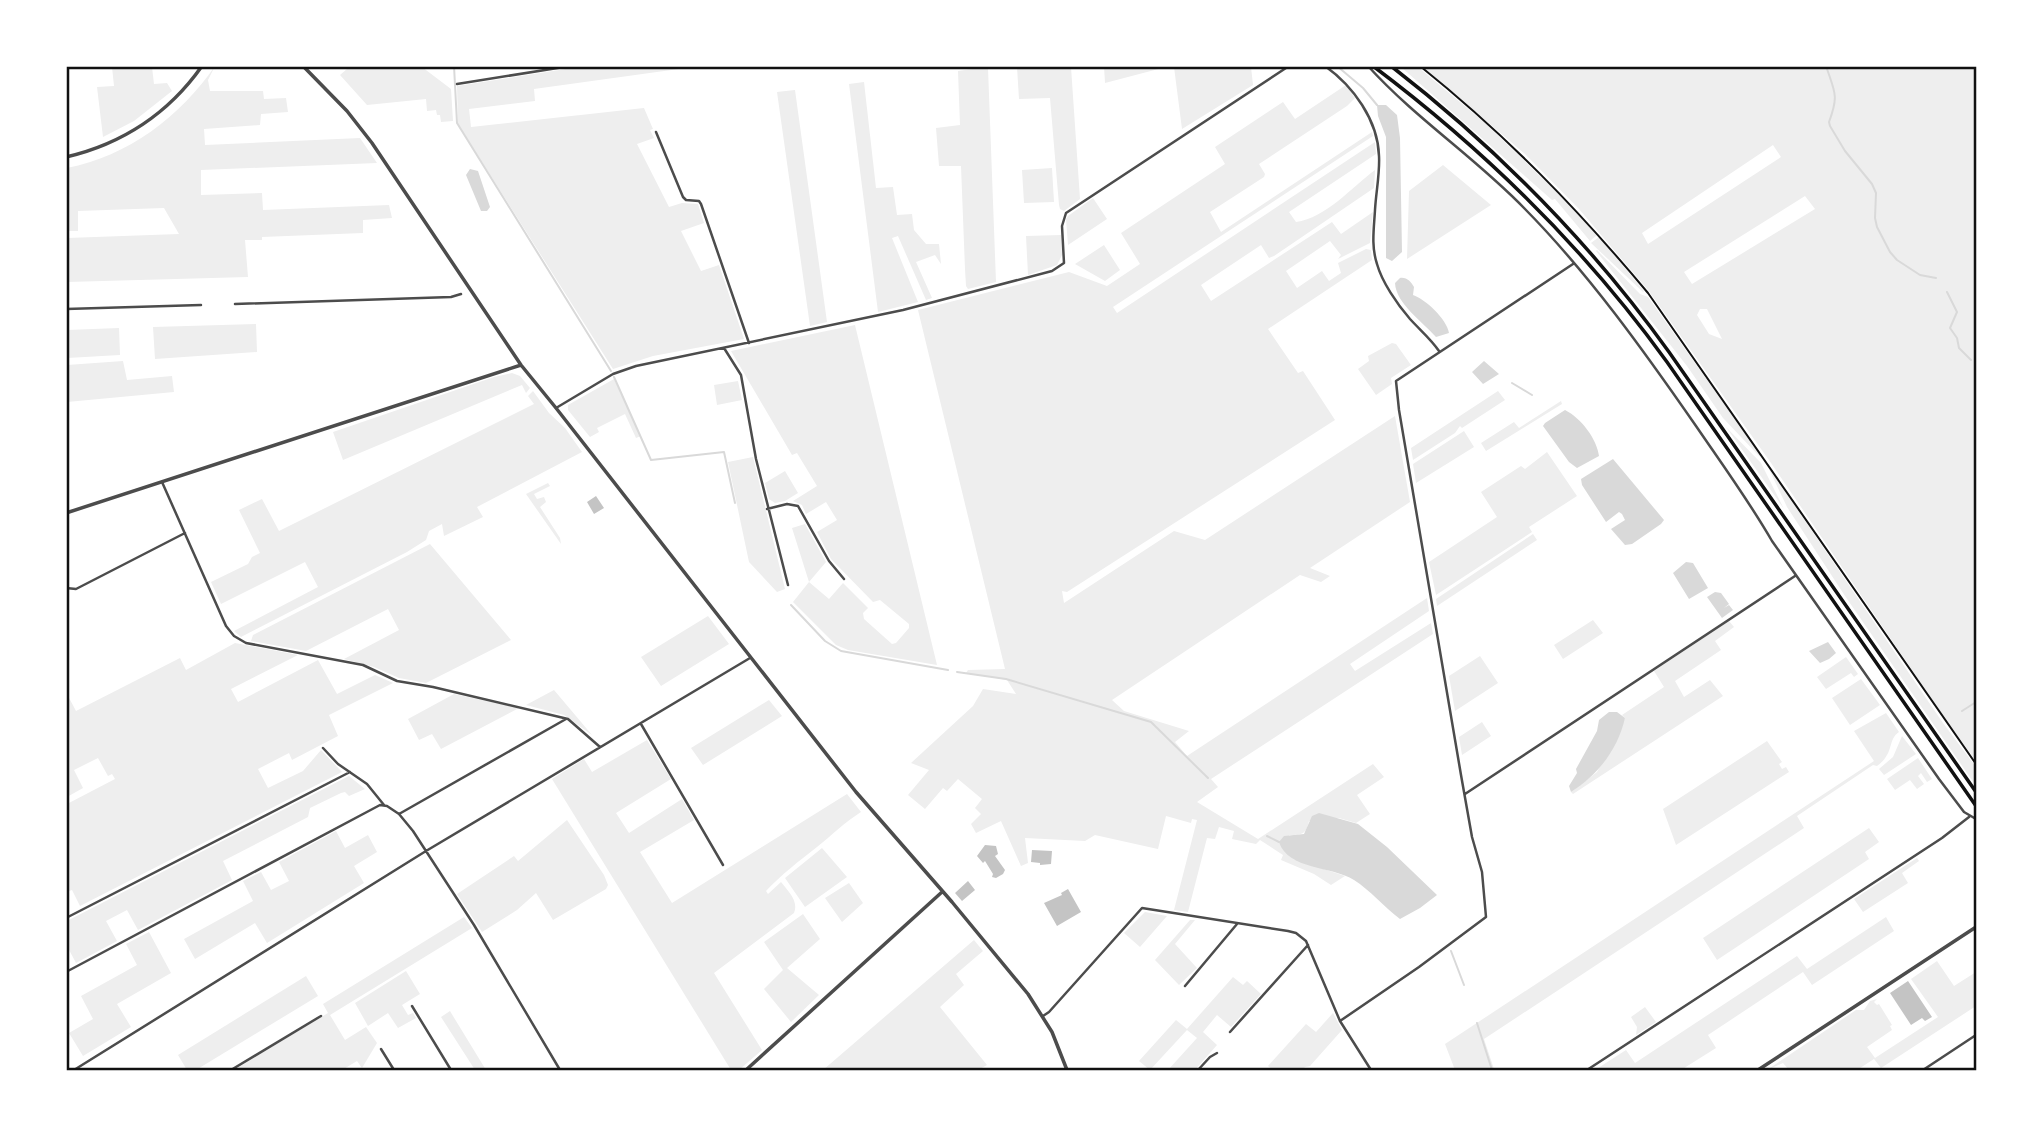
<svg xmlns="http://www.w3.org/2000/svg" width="2043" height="1137" font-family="'Space Grotesk',sans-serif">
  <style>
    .green { fill: #eee; fill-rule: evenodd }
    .water { fill: #d9d9d9 }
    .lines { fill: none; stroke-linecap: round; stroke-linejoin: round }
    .stream { stroke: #d9d9d9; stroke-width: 2 }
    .building { fill: #c4c4c4 }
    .path { stroke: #111; stroke-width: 2 }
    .minor { stroke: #4c4c4c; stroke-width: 2.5 }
    .tertiary { stroke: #4c4c4c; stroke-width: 3.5 }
    .secondary { stroke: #111; stroke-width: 3.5 }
    .neatline { fill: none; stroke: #111; stroke-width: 2.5 }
  </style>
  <rect width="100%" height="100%" fill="#fff"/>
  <path class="green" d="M215,66L208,80L210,91H263L264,99L286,98L288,112L261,114L260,125L204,129L205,145L360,138L377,163L201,170V195L262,193L263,210L389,205L392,218L363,220V233L262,237V240H245L248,277L67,282V238L179,234L164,208L78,211V231H67V168C128,156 180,117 215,66Z
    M585,66L693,67L534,89L535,101L469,109L471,127L644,108L653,129L650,130L654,138L637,144L669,207L682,203L698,204L704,223L681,231L701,271L719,265L744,339L653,356L613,369L458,124L457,86Z
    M1104,66H1166V67L1105,83Z
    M112,67H152L154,84L167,83L172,91L134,121L103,137L97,87L114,86Z
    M366,67H422L451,89L453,121L441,122L440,115H437L436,110L427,111L426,99L367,105L340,75L347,69Z
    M972,67H1001L988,68L996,282L968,289L966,286L965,269L961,166H939L936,128L960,125L958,71L972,69Z
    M1017,67H1071L1080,199L1064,211L1060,209L1059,205L1050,98L1019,99Z
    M1174,67H1251L1253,85L1182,129Z
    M1401,67H1418L1485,123L1558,193L1597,235L1590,241L1555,199L1552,200Z
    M1423,67H1976V761L1946,720L1771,463L1648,290L1579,209L1525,154ZM1773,145L1781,157L1648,244L1642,233ZM1805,196L1815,209L1692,284L1684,272ZM1700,309H1707L1722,339L1709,334L1697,315Z
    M864,82L876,188L893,187L897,215L912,214L914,230L926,244H939L941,264L935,255L916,262L932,298L926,300L898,236L892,238L918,302L878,312L849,84Z
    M1346,85L1355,98L1347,106L1259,164L1265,174L1264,177L1210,212L1221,232L1372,132L1373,136L1113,307L1117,313L1375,142L1376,154L1289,212L1296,222C1326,218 1352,187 1375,170L1374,188L1274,256L1269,258L1261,245L1201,285L1211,301L1332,222L1341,234L1373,212L1370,243L1338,259L1341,255L1330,241L1286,271L1297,288L1322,271L1329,281L1341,273L1338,263L1366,249L1371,250L1372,260L1268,329L1298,373L1303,371L1335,420L1067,592L1062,591L1064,603L1174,531L1205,540L1395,416L1410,502L1310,568L1330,576L1321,582L1300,575L1112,700L1124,711L1189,731L1175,742L1187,756L1427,598L1429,611L1350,664L1355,671L1431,623L1433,634L1211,779L1218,787L1197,802L1258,839L1373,764L1384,777L1357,795L1370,814L1356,823L1339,818L1309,821C1306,834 1303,835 1289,835L1293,859L1345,876L1331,885L1314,874L1281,860L1283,855L1260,840L1256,844L1232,839L1234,831L1219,827L1215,839L1207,838L1188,912L1174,910L1197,820L1192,819L1191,823L1166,816L1158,849L1095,835L1085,841L1025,838L1028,863L1021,866L1001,821L976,833L971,824L981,814L975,808L982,799L958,779L947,791L943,788L925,809L908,795L929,770L911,763L973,706L983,689L1016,694L1007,680L966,673L968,670L1005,669L918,310L1069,272L1107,286L1140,264L1121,233L1225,164L1215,147L1283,102L1295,119Z
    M795,90L827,322L810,326L777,92Z
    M1443,165L1491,205L1407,259L1409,191Z
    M1052,168L1054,202L1024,203L1022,170Z
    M1093,198L1107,219L1068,245L1066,219L1068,216Z
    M1061,235L1062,255L1057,265L1028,275L1026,236Z
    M1599,237L1644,291L1643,292L1591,243Z
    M1104,245L1120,270L1105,281L1075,264Z
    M1597,250L1640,294L1648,297L1762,457L1759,456L1723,418L1687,366L1596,251Z
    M256,324L257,352L155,359L153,327Z
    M855,325L937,665L848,650L836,645L793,602L809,582L792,528L805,524L826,562L809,582L829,599L843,583L868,608L863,613L864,619L892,644L896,643L909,628V624L880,600L873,602L831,559L817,532L837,520L826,502L806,514L802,505L793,501L817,486L797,453L792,455L731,351Z
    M119,328L120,355L67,358V330Z
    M1392,343L1396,344L1411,365L1391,378L1392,384L1376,395L1358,369L1369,361L1368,356Z
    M123,361L127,380L172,376L174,392L67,402V365Z
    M512,373L520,376L530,388L526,393L522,385L343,460L333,432L494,377Z
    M614,379L641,436L636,438L625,414L597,428L599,432L590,437L568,410V405Z
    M738,381L742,400L717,405L714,385Z
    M533,391L549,413L565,428L582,452L477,507L483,517L444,536L442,524L429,531L426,540L407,552L241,637L234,631L318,587L305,562L221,604L211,582L248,564L252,557L260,553L239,510L262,499L279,531L534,404L528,396Z
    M1498,391L1505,400L1462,428L1460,426L1455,433L1413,460L1411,448Z
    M1561,401L1562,404L1486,451L1481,443L1514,422L1519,428Z
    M1726,427L1761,463L1784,509Z
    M1464,431L1474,447L1416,483L1413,464Z
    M1547,452L1577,496L1529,527L1532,532L1436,595L1429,562L1497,517L1481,492L1521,466L1525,469Z
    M753,457L785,589L777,592L749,562L728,462Z
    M1767,465L1943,723L1976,767V786L1845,596L1787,507Z
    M785,471L798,493L785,501L775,503L769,499L765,483Z
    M548,483L550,486L534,494L537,499L544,497L546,502L540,507L560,538L561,544L526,494Z
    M1533,534L1537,540L1437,606L1436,599Z
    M430,544L511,640L426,683L399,678L374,667L344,659L399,630L388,609L306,651L251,641L253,635Z
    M708,616L729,644L661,686L641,657Z
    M1593,620L1603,633L1563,659L1554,645Z
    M1729,621L1734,627L1715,641L1721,650L1675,681L1684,697L1710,680L1723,696L1573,794L1571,792L1597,772L1625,718L1622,715L1664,687L1654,671Z
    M235,643L298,655L231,689L238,702L318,660L337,694L375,675L393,683L329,715L338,736L292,760L289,753L258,769L268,788L303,771L321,750L342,772L80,906L72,890L67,892V804L115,779L112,774L108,776L98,758L74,770L83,788L67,797V694L76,711L180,658L186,670Z
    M1480,656L1498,683L1455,711L1449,676Z
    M1846,657L1858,674L1854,677L1851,673L1826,689L1817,677Z
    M1861,679L1880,705L1850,725L1832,698Z
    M554,690L592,735L564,715L526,705Z
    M454,694L519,708L441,749L432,734L419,740L408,719Z
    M769,700L782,716L703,765L691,748Z
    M1886,713L1899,732C1887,740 1895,753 1877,766L1873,765L1797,816L1804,828L1484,1039L1494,1069L1455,1070L1445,1044L1874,761L1854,731Z
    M1482,722L1491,736L1462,755L1459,737Z
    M1902,736L1916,754L1884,775L1879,769L1893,757Z
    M647,740L671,779L616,813L629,833L682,799L694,820L640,852L672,903L847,794L861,812C845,822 832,835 817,847C799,861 782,874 766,891L768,894L781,882C788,891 799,901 794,913L714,973L762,1050L739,1070H731L552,779L584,759L592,772Z
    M1767,741L1782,762L1779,764L1782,769L1786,767L1789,772L1676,845L1663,809Z
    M1918,758L1932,779L1927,782L1921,773L1918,776L1924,784L1917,789L1910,780L1895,790L1887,779Z
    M349,776L365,789L349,796L345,792L341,793L310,808L308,817L223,861L232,880L138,930L127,910L106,921L117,941L76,963L67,946V921Z
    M567,820L604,875L608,885L606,889L553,920L536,893L517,910L482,932L457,894L514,856L518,861Z
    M1869,828L1879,842L1865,852L1869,859L1717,960L1703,938Z
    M336,831L345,848L368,835L377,852L354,866L364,883L267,943L255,923L195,959L184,939L253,901L243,881L261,872L271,890L289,881L279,862Z
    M822,848L847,877L805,907L785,878Z
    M1917,858L1919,861L1902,873L1908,883L1863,912L1854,899Z
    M849,883L863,903L842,922L825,898Z
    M1145,912L1167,916L1140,947L1124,933Z
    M803,914L820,939L787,968L819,995L791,1022L764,989L783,970L764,942Z
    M464,917L472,928L330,1015L345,1040L366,1027L377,1043L362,1068L357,1061L342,1070H234L328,1013L323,1004Z
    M1886,917L1894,931L1812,985L1803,972L1708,1035L1716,1048L1681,1070H1595L1626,1050L1635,1063L1797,956L1807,969Z
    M1190,920H1195L1175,944L1197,968L1179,985L1155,960Z
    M149,932L171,973L117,1004L131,1027L83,1056L69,1033L93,1019L81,996L137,965L126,944Z
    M974,940L983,951L956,974L964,985L940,1007L987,1065L978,1070H823Z
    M1937,961L1954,986L1976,972V1006L1881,1068L1874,1059L1857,1070H1789L1783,1063L1767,1070L1856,1010H1864L1870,1001L1877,999L1874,1002L1877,1005L1879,1004L1892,1025L1890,1026L1892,1030L1867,1047L1875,1058L1938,1017L1911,979Z
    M406,971L420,994L402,1005L408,1015L413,1013L416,1018L398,1028L388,1013L368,1026L355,1003Z
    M306,976L318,996L196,1070H187L178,1055Z
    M1233,977L1243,985L1247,981L1261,994L1231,1027L1217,1015L1203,1032L1217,1045L1195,1070H1168L1197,1038L1187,1030L1150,1070L1139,1061L1176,1020L1187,1029Z
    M1645,1007L1656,1022L1636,1035L1637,1027L1631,1017Z
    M450,1011L453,1016L486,1070H475L441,1017Z
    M1333,1013L1342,1030L1310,1066L1305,1067L1302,1070H1273L1268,1066L1306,1024L1316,1032Z"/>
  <path class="water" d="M1377,105H1386L1397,115L1400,138L1402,252L1392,261L1386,258V137L1378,116Z
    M470,169L478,171L490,207L487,211H481L466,175Z
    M1400,278C1407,277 1411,282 1414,287L1413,295C1425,299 1447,319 1449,333L1436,337C1423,322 1396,304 1395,283Z
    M1484,361L1499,374L1483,384L1472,372Z
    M1565,410C1581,418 1597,439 1599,456L1577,468L1569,462L1543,426L1545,423Z
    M1613,459L1664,520L1661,524L1632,544L1625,545L1611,529L1625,520L1622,514L1619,512L1606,522L1582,485L1581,479Z
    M1686,562L1693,563L1708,588L1689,599L1673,573Z
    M1715,592L1721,593L1729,604L1724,608L1729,605L1733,610L1722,618L1707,597Z
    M1828,642L1836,653L1829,659L1820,663L1809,651Z
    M1609,712H1617L1625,718C1618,749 1598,775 1571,792L1569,786L1577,773L1576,769L1597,731L1599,720Z
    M1319,813L1358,824L1387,847L1437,895L1420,908L1400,919C1384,907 1370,890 1354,880C1332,866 1288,870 1279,842L1284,836L1304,834L1312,816Z"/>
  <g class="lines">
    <path class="stream" d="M454,66L457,123L611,371
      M1337,66L1363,88L1377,105
      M1826,66C1835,93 1839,95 1829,122L1830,126L1845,151L1872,184L1876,193L1875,218L1877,227L1890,252L1897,260L1920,275L1936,278
      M1947,292L1957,312L1950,328L1957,338L1959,348L1971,360
      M614,377L651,460L724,452L735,503
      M1512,383L1532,395
      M791,605L825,641L841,651L948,670
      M957,672L1006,679L1151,722L1208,778
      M1962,711L1976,702
      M1267,836L1279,842
      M1451,951L1464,985
      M1477,1023L1492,1070"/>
  </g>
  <path class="building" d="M596,496L604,508L594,514L587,502Z
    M985,845L996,846L998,854L995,856L1005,870L1003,874L996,878L992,877L993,874L985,861L983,863L977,856Z
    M1032,850L1052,851L1051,864L1040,865V863L1031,862Z
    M968,881L975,890L962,901L955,893Z
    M1068,889L1081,912L1057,926L1044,903L1062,895L1061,893Z
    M1908,981L1932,1017L1925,1021L1922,1018L1911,1025L1890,993Z"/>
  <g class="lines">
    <path class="path" d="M1420,66C1507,136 1577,208 1648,293L1976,764"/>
    <path class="minor" d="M1325,66C1353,86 1378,120 1379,156C1380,173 1376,192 1375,210C1374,228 1371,246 1377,264C1382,282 1397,304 1410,319C1420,330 1431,339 1439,351
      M1368,66C1416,119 1476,158 1525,209C1589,274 1644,351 1696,426C1722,464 1749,501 1772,541L1939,779L1964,812L1976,819
      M457,84L570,66
      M656,132L683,197L686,200L699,201L701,204L749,343
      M235,304L451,297L461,294
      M66,309L201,305
      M724,348L741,375L756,459L788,585
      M556,408L613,374L636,366L903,310L1052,271L1064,263L1062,226L1066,213L1289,66
      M162,482L226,626L234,636L246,643L363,665L397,681L433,687L568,719L600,747
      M767,509L787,504L798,506L829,561L844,579
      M66,588L76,589L185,533
      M641,724L723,865
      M323,748L338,764L367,784L384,805
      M1465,794L1795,576
      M399,814L566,719
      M66,918L350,772
      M66,972L380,805L387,806L399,814L413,831L474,925L560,1070
      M1185,986L1237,924
      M412,1006L451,1070
      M1043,1016L1049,1012L1142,908L1288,931L1296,933L1306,941L1340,1021L1371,1070
      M1340,1021L1419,967L1486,917L1482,872L1472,837L1461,775L1399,410L1396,381L1573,264
      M1230,1032L1308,945
      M381,1049L394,1070
      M74,1070L426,851L750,658
      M231,1070L321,1016
      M1198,1070L1210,1057L1217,1053
      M1587,1070L1942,838L1969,817
      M1923,1070L1976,1035"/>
    <path class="tertiary" d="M303,66L347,111L372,143L521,365L556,408L856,792L952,902L1028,994L1052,1032L1067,1070
      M66,157C122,144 169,113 202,66
      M66,513L521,365
      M746,1070L942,892
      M1758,1070L1976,927"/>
    <path class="secondary" d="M1373,66C1486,151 1584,247 1667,362L1976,806
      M1391,66C1498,149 1590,242 1669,352L1976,792"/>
  </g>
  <rect width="2043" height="1137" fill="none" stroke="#ffffff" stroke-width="136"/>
  <rect x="68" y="68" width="1907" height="1001" class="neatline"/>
</svg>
